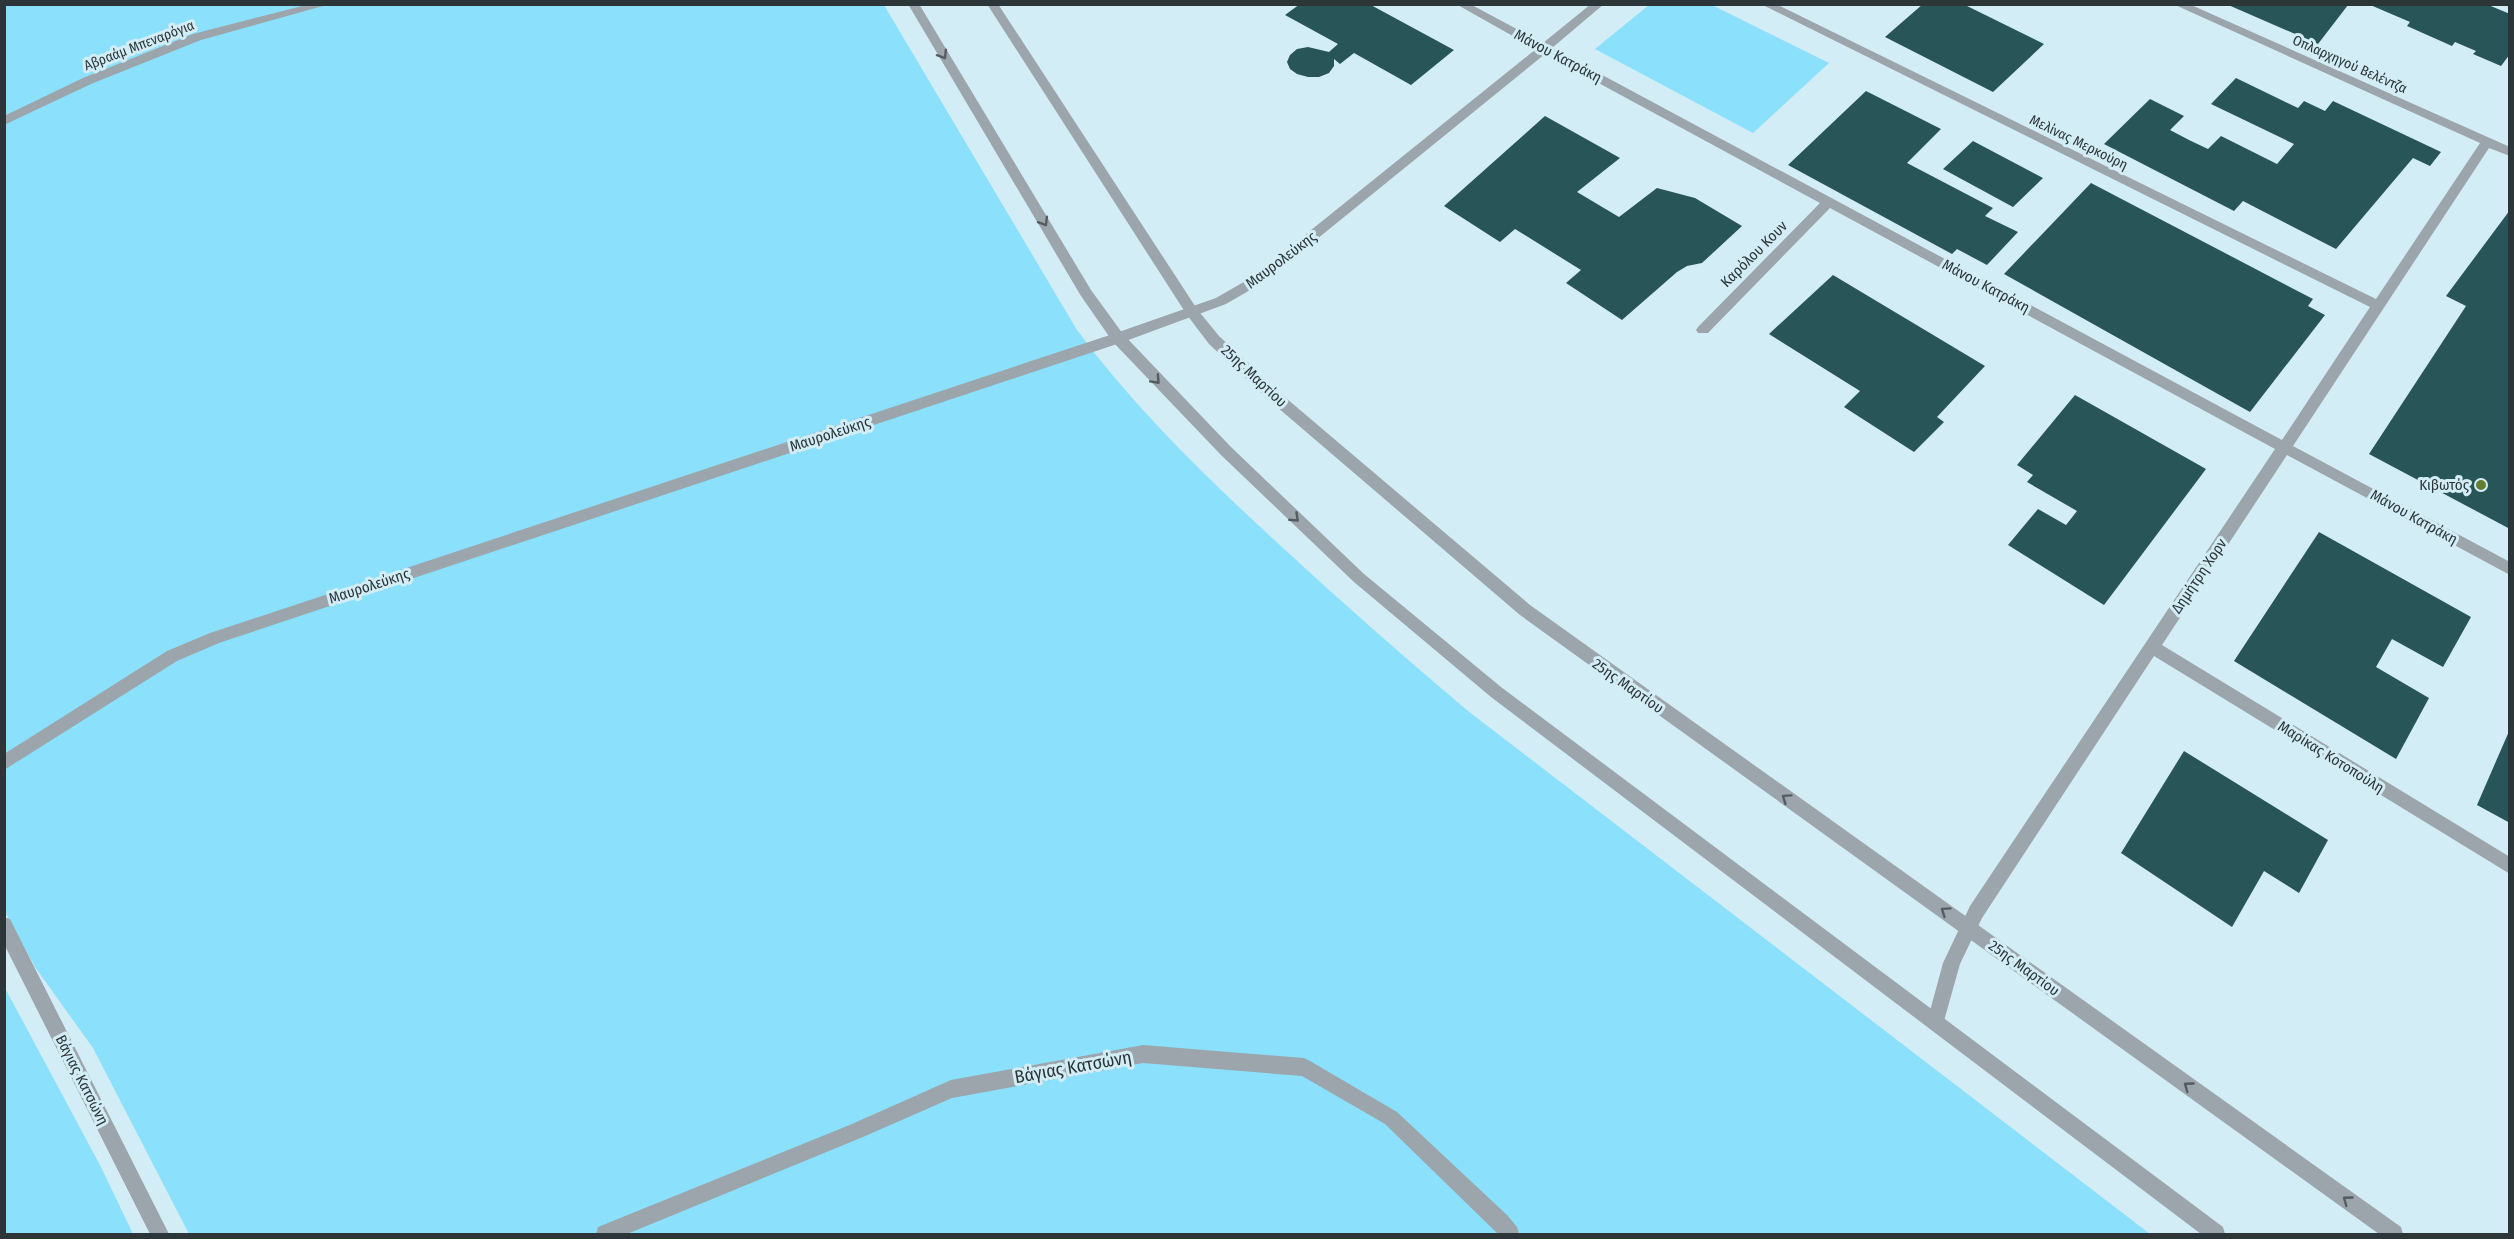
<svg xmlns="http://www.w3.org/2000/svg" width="2514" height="1239" font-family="'Fira Sans Condensed',sans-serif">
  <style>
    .green { fill: #8be0fc }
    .building { fill: #285558 }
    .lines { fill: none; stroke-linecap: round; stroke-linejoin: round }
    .minor { fill: #9ca5ab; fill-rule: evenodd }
    .tertiary { fill: #9ca5ab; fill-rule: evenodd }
    .oneway { stroke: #535d61 }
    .poi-dot { fill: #627d31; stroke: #d3edf6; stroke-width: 2 }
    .labels { text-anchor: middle; stroke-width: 6; stroke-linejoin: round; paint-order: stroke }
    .far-street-label { font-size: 14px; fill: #2c3639; stroke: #d3edf6 }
    .street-label { font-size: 15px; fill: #2c3639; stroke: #d3edf6 }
    .poi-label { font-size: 15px; fill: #2c3639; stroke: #d3edf6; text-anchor: end }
    .near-street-label { font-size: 18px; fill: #2c3639; stroke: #d3edf6 }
  </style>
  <rect width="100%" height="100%" fill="#d3edf6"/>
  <path class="green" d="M4,5H884L1077,330C1136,410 1209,480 1283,548C1344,604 1405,658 1468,711L2150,1234H189L93,1048L35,967L5,912Z
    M1649,5H1712L1829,63L1753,133L1595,49Z
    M5,988L101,1167L133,1234H5Z"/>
  <path class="building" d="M1300,4H1369L1454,50L1411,85L1354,53L1340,64L1334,59V66L1329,73L1319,77H1308L1297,74L1290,69L1287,62L1290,55L1297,49L1308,47L1329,52L1338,44L1285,15Z
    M1923,4H1963L2044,44L1993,92L1885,37Z
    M2226,4H2346L2348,5L2318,44Z
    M2368,4H2486L2510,14V54L2501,66L2473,54L2476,51L2455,42L2452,46L2407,26L2410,22Z
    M2236,78L2298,108L2304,101L2325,111L2333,101L2441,152L2430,166L2413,158L2336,249L2243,201L2234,211L2104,144L2150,99L2184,116L2170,130L2189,140L2208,149L2221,136L2277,164L2294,144L2211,104Z
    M1866,91L1941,129L1907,163L1993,208L1985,216L2018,232L1987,265L1957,249L1952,254L1788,165Z
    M1545,116L1620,158L1577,192L1619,217L1657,188L1695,198L1742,226L1702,263L1687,266L1677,272L1622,320L1566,283L1581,270L1515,229L1500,242L1444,206Z
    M1973,141L2043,178L2013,207L1943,169Z
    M2091,183L2313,299L2308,306L2325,315L2250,412L2004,274Z
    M2510,210V529L2369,454L2466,306L2446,296Z
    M1833,275L1985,366L1937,417L1944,422L1914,452L1844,407L1860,391L1769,334Z
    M2075,395L2206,469L2104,605L2008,545L2038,509L2066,525L2077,511L2027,482L2033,475L2017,465Z
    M2319,532L2471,617L2443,667L2392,639L2376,667L2429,698L2396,759L2234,661Z
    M2510,729V823L2477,805Z
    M2184,751L2328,840L2299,893L2264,871L2232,927L2121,853Z"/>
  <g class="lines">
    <path class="minor" d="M310,4H330L201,40L91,84L4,125V116L83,78L193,34Z
      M1456,4H1470L1543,43L1591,4H1604L1552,48L2282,440L2370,307L1761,4H1776L2376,299L2480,143L2173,4H2189L2510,147V156L2489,148L2293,446L2510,562V575L2287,455L2162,645L2510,857V874L2154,656L1982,918L1960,964L1942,1028L1936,1031L1930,1028L1927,1022L1943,963L1970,906L2275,449L1830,208L1708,333H1698L1696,330L1698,327L1820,203L1545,54L1264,282L1226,304L1123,342L219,643L177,661L4,770V754L167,651L210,633L1113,334L1216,298L1254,276L1536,49Z
      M2504,4H2510V8Z
      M4,917L10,919L169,1234H150L4,944Z
      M1143,1045L1304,1058L1310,1061L1397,1112L1507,1215L1517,1227L1519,1234H1498L1385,1124L1302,1076L1143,1063L952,1098L863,1137L627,1234H596L598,1227L852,1124L951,1080Z"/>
    <path class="tertiary" d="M908,4H919L1091,290L1123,334L1231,447L1364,574L1501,687L2223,1227L2225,1234H2201L1491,697L1354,582L1221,455L1113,342L1081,296Z
      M987,4H998L1197,309L1219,336L1280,393L1530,605L2401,1227L2403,1234H2379L1520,615L1270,401L1209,344L1187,315Z"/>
  </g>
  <defs><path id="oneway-chevron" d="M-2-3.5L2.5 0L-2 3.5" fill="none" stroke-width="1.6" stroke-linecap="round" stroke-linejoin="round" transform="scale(1.5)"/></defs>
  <g class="oneway">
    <use href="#oneway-chevron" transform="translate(943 55) rotate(59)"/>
    <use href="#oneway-chevron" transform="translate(1044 222) rotate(59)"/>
    <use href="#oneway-chevron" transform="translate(1156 380) rotate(47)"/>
    <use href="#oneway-chevron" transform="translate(1295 518) rotate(43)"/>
    <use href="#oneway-chevron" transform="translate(1786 798) rotate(-145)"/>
    <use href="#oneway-chevron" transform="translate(1945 911) rotate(-145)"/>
    <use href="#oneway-chevron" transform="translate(2188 1086) rotate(-144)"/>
    <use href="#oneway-chevron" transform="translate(2347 1200) rotate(-144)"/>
  </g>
  <circle class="poi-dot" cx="2481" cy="485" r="6"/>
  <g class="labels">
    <g class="far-street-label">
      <text transform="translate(139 45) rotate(-21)" y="5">Αβραάμ Μπεναρόγια</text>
      <text transform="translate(2350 64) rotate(24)" y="5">Οπλαρχηγού Βελέντζα</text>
      <text transform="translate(2079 142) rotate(26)" y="5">Μελίνας Μερκούρη</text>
    </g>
    <g class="street-label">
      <text transform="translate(1558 56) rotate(28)" y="5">Μάνου Κατράκη</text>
      <text transform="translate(1754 254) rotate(-45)" y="5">Καρόλου Κουν</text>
      <text transform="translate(1281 260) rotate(-37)" y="5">Μαυρολεύκης</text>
      <text transform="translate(1986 286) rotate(28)" y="5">Μάνου Κατράκη</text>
      <text transform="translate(1254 376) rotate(43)" y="5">25ης Μαρτίου</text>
      <text transform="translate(830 434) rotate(-18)" y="5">Μαυρολεύκης</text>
      <text transform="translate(2414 517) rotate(29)" y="5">Μάνου Κατράκη</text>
      <text transform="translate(2199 576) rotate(-56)" y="5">Δημήτρη Χορν</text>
      <text transform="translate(369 586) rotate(-18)" y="5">Μαυρολεύκης</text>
      <text transform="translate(1628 686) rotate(35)" y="5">25ης Μαρτίου</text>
      <text transform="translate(2331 757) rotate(32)" y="5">Μαρίκας Κοτοπούλη</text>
      <text transform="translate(2024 968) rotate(36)" y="5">25ης Μαρτίου</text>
      <text transform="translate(82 1080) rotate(63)" y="5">Βάγιας Κατσώνη</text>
    </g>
    <g class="poi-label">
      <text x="2469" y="490">Κιβωτός</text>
    </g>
    <g class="near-street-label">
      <text transform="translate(1073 1067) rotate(-10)" y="6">Βάγιας Κατσώνη</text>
    </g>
  </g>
  <rect width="2514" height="1239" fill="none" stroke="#2c3639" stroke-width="12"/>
</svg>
